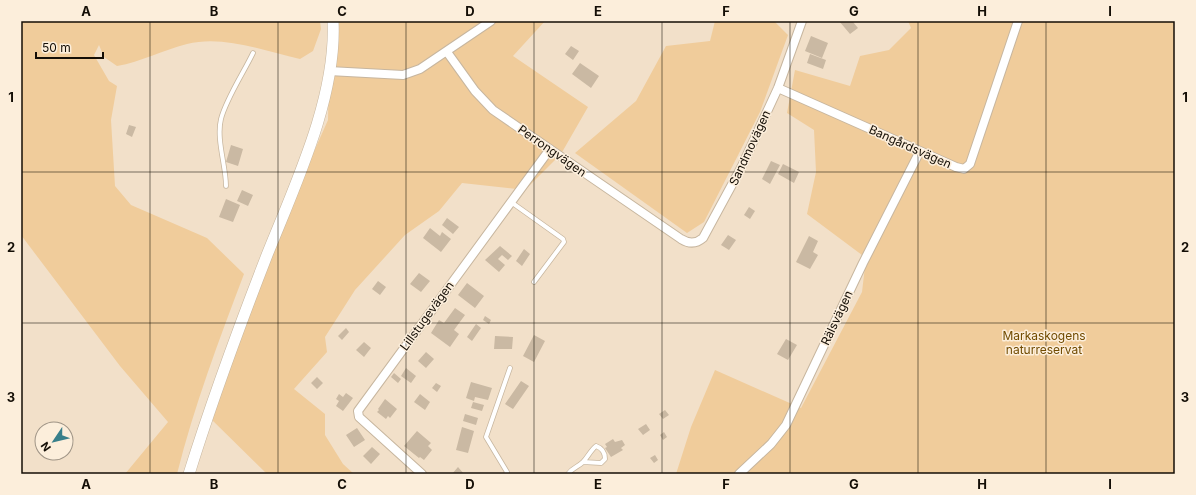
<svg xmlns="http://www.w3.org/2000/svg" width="1196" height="495" font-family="Inter,sans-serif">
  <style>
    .green { fill: #f0cc9b }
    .building { fill: #cab9a3 }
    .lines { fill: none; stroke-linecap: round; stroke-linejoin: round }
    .lane-casing { stroke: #c7b69f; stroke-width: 5.5 }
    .street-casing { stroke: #c7b69f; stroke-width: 10 }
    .secondary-casing { stroke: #c7b69f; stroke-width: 12 }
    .lane { stroke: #fff; stroke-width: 4 }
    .street { stroke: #fff; stroke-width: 8 }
    .secondary { stroke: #fff; stroke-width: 11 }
    .grid { fill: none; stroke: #140e06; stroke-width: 1; stroke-opacity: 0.55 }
    .labels { text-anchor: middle; stroke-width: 3; stroke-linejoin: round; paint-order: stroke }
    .street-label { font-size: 12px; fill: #140e06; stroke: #fceedb }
    .park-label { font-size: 12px; fill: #714b01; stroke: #fceedb }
    .neatline { fill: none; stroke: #140e06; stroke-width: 1.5 }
    .grid-label { font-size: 13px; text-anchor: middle; font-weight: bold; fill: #140e06 }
  </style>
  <rect width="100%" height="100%" fill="#f2e0c9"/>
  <path class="green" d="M21,21H320L321,29L313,51L300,59C264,51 224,35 187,44C163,50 141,62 117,66L104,57L99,45L94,55L109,81L117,86L111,120L115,186L131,205L207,238L244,274C219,340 194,406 177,474H125L168,422L120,366L21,235Z
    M336,21H545L513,56L588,107L561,154L525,190L462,183L439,211L405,235L355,290L325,337L327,352L294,389L325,414V435L343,464L354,474H267L210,418L284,219L328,120L329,71Z
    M715,21H774L788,35L760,112L704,222L687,233L575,153L636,101L666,46L710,41Z
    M908,21H1175V474H676L691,427L715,370L801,408L862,292L866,258L807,214L816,172L814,130L787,113L795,70L850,86L860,56L889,50L911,28Z"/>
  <path class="building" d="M839,21H855L853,22L858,28L850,34Z
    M811,36L828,43L822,58L805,51Z
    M571,46L579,51L573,60L565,54Z
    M810,54L826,60L823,69L807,63Z
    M580,63L599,76L591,88L572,74Z
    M129,125L136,127L132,137L126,134Z
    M231,145L243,149L238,166L226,162Z
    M771,161L780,165L770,184L762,179Z
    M783,164L799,172L794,183L778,174Z
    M242,190L253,195L248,206L237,201Z
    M226,199L240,205L233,222L219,217Z
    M749,207L755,211L750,219L744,215Z
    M447,218L459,227L453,234L442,225Z
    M430,228L440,236L442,232L451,239L441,252L423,238Z
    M728,235L736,240L729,250L721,245Z
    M809,236L818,241L813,252L818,255L810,269L796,262Z
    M500,246L512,256L508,260L502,255L498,259L505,265L499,272L485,260Z
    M524,249L530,254L522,266L516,261Z
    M419,273L430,281L421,292L410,284Z
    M378,281L386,287L380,295L372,289Z
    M467,283L484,296L475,308L458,295Z
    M455,308L465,315L454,330L459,334L450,347L431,333L439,320L444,323Z
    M485,316L491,320L489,324L483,320Z
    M476,324L481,328L472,341L467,337Z
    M346,328L349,332L342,340L338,336Z
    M534,335L545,341L534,362L523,356Z
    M495,336L513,337L512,349H494Z
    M786,339L797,345L788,360L777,354Z
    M364,342L371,348L364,357L356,350Z
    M426,352L434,359L426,368L418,361Z
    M406,368L416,376L411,383L401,376Z
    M394,373L401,379L398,383L391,377Z
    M317,377L323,383L317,389L311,383Z
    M521,381L529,386L513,409L505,404Z
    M471,382L492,388L488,400L475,397L474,401L466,398Z
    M436,383L441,386L437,392L432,388Z
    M346,393L353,398L343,411L336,406L339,401L336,399L339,394L343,397Z
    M420,394L430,402L425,410L414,402Z
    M385,399L397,409L390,418L388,416L386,419L377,412L379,410L378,409Z
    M473,402L484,405L482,411L471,408Z
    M665,410L669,415L663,419L659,414Z
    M465,414L478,418L476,425L463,421Z
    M646,424L650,430L643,435L638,429Z
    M462,427L474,431L468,453L456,450Z
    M357,428L365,440L354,447L346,435Z
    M417,431L431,443L428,446L432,450L424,460L420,457L419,458L404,446Z
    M664,432L667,437L663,440L660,435Z
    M613,439L615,442L622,440L625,445L621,448L623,450L611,457L605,448L607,447L605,444Z
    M372,447L380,454L371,464L363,456Z
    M655,455L658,460L654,463L650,458Z
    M458,467L464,474H452Z"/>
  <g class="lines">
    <g class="lane-casing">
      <path id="lane" d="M226,186C226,166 216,139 221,119C226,99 244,72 253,53
        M511,202L563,239L564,242L534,282
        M506,474L507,472L486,437L510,368
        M568,474C573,467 578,467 583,462C588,457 590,451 596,446C602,448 605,452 605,459L601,463L583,462"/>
    </g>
    <g class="street-casing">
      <path id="street" d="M447,52L475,91L493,110L681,239C689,244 696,244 703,238L741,168L778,88L802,21
        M329,71L403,75L420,69L491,21
        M778,88L956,167L964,169L970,164L1018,21
        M422,474L359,417L358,411L550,149
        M739,474L771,444L786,425L863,263L920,151"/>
    </g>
    <g class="secondary-casing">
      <path id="secondary" d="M189,474C212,400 239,327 267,255C295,185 337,97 333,21"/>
    </g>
    <use href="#lane" class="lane"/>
    <use href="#street" class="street"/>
    <use href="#secondary" class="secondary"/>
  </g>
  <path class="grid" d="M150,21V474M278,21V474M406,21V474M534,21V474M662,21V474M790,21V474M918,21V474M1046,21V474M21,172H1175M21,323H1175"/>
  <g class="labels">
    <g class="street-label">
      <text transform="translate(910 147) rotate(24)" y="4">Bangårdsvägen</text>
      <text transform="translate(750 148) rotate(-65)" y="4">Sandmovägen</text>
      <text transform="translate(552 151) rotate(35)" y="4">Perrongvägen</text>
      <text transform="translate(427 316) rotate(-54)" y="4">Lillstugevägen</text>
      <text transform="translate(837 318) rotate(-65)" y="4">Rälsvägen</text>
    </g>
    <g class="park-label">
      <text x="1044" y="340">Markaskogens<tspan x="1044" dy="14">naturreservat</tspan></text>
    </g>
  </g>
  <rect width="1196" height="495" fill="none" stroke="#fceedb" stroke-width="44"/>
  <g transform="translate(54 441) rotate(235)"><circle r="19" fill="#fceedb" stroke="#9f9486"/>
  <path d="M0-3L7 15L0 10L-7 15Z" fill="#387f8a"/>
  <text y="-6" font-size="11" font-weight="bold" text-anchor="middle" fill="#140e06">N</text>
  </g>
  <path d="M36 52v6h67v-6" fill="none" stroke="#140e06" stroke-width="2"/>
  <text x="42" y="52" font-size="12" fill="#140e06" stroke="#fceedb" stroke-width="3" paint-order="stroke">50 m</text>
  <rect x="22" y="22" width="1152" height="451" class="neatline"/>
  <g class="grid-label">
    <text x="86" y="16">A</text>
    <text x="214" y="16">B</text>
    <text x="342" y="16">C</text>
    <text x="470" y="16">D</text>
    <text x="598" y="16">E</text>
    <text x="726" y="16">F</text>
    <text x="854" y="16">G</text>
    <text x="982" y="16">H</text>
    <text x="1110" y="16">I</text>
    <text x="11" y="102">1</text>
    <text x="1185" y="102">1</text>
    <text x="11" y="252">2</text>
    <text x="1185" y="252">2</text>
    <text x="11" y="402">3</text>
    <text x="1185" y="402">3</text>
    <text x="86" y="489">A</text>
    <text x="214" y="489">B</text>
    <text x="342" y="489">C</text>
    <text x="470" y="489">D</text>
    <text x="598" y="489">E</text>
    <text x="726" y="489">F</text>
    <text x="854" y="489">G</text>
    <text x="982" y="489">H</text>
    <text x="1110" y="489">I</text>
  </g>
</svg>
